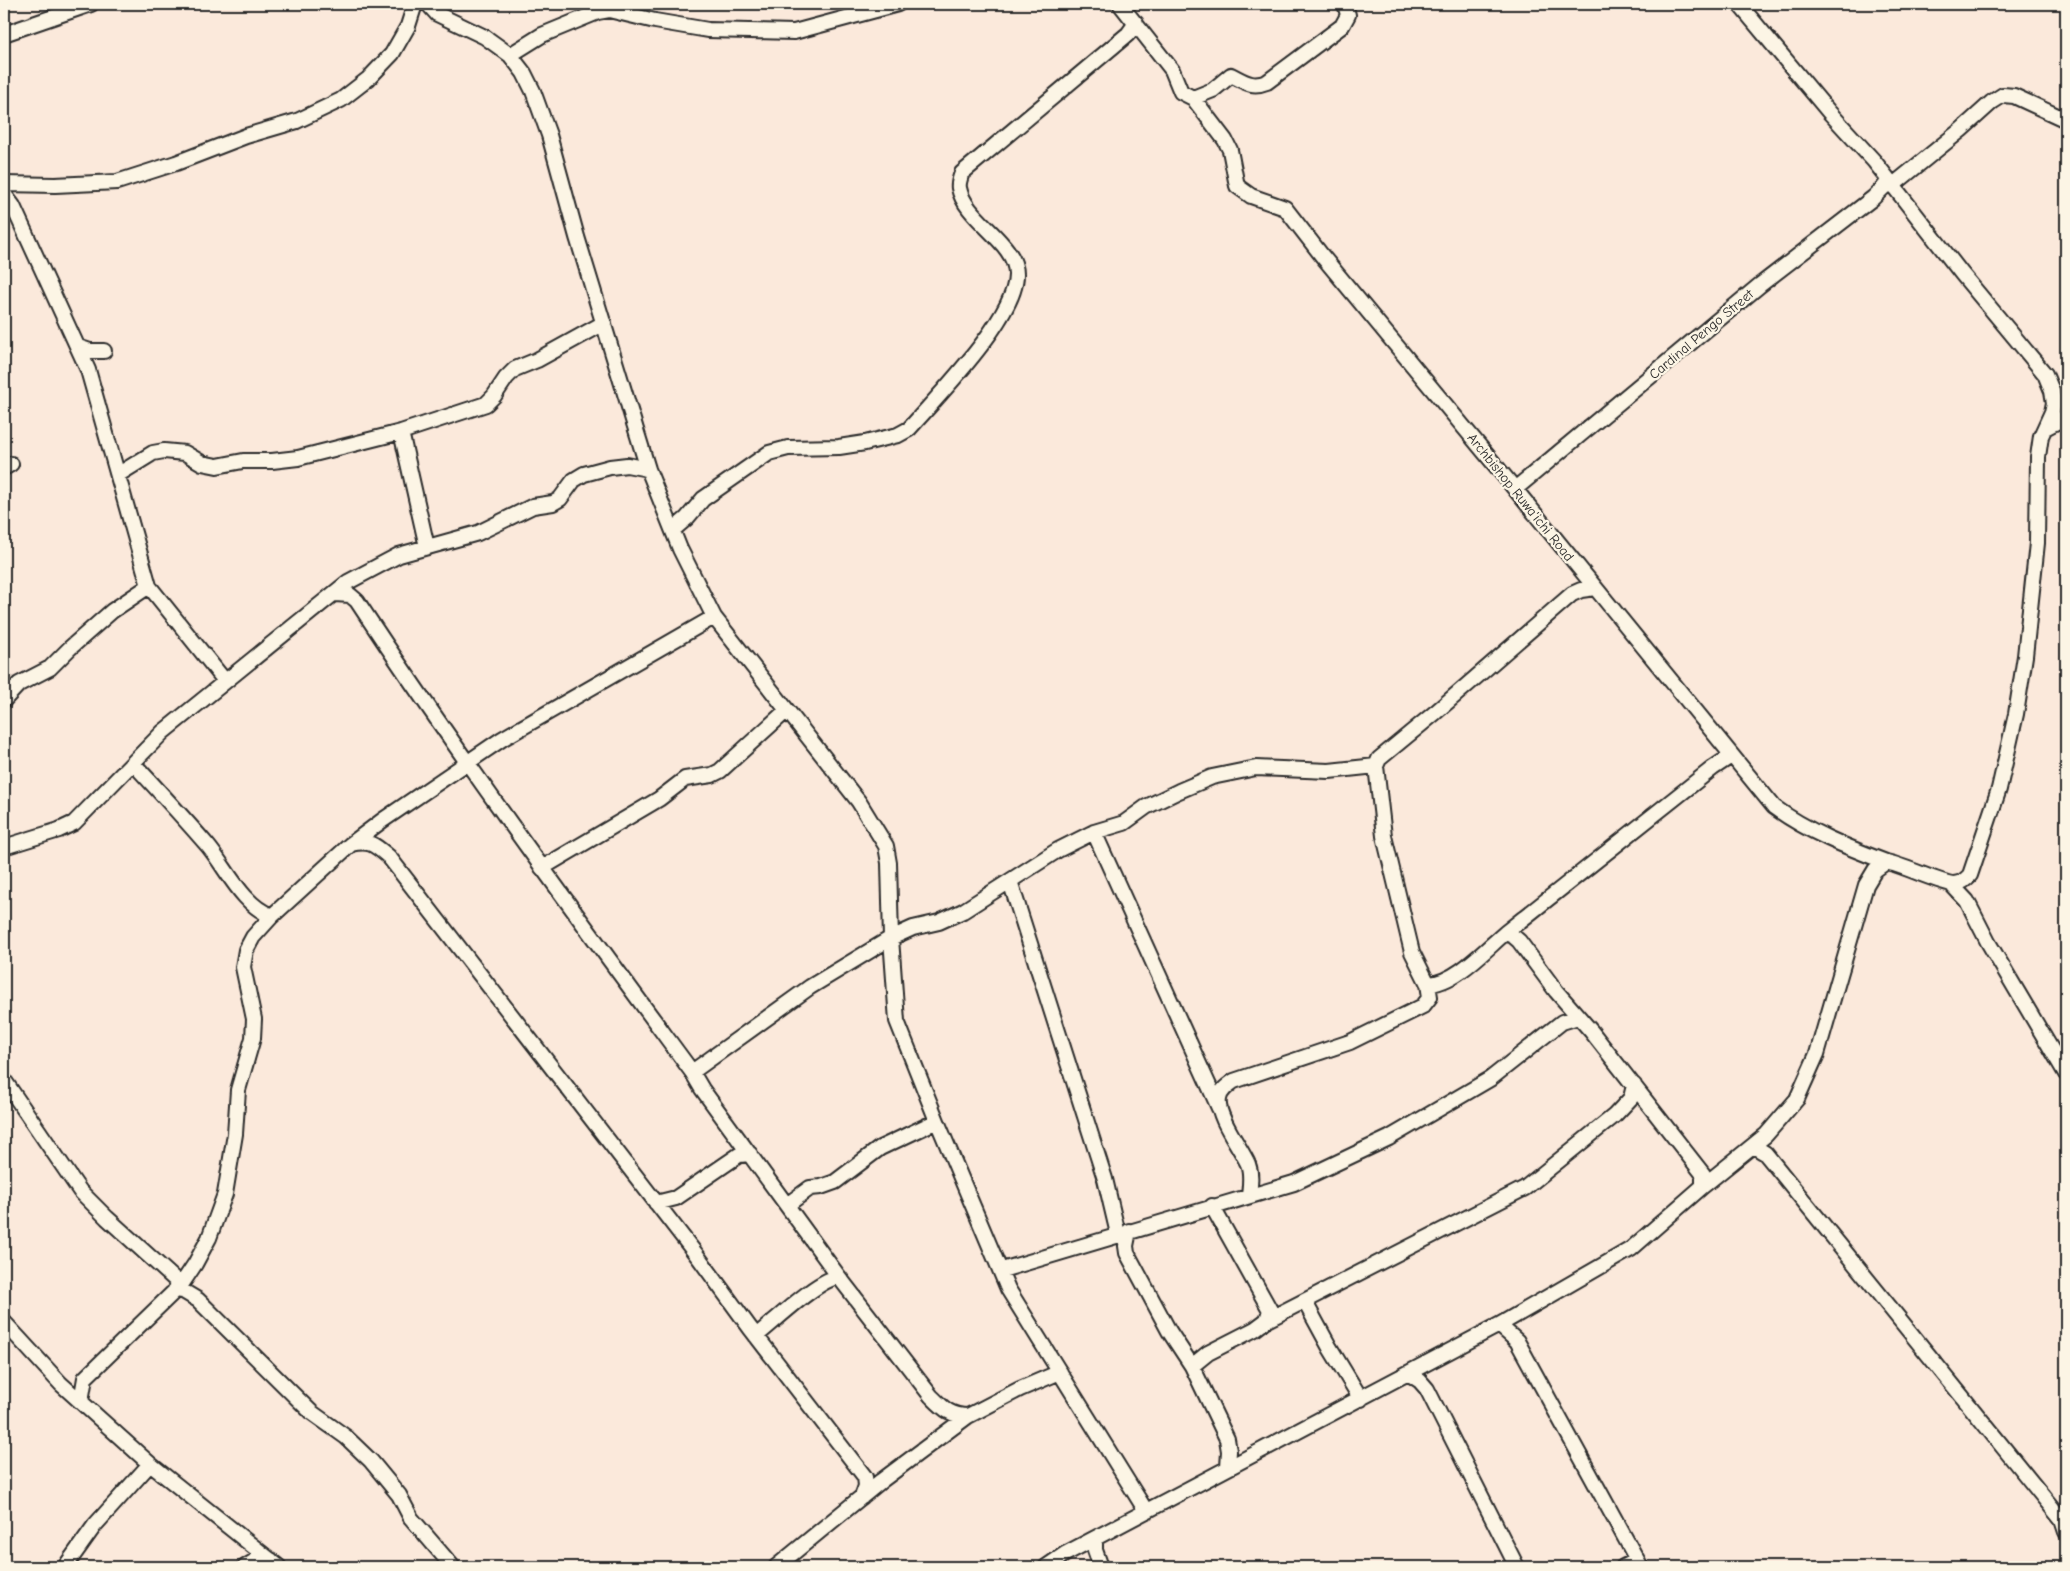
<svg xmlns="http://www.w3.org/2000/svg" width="2070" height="1571" font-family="'Comic Neue',sans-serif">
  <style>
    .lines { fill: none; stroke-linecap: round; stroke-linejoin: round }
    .minor-casing { stroke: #2b2b2b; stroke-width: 18 }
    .minor { stroke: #fcf5e5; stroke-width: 14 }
    .labels { text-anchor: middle; stroke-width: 4.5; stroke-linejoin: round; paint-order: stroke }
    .street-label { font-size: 14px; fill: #2b2b2b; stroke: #fcf5e5 }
  </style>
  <rect width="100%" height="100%" fill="#fbe9db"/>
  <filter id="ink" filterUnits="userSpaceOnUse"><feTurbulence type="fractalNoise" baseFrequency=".02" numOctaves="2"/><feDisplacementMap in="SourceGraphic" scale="10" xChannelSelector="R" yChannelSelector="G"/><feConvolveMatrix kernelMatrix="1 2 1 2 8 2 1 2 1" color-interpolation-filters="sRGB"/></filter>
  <g filter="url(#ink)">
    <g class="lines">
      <g class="minor-casing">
        <path id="minor" d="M428,4L437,14L485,37L510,55L524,73L533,91L549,135L577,237L648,469L680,549L714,617L859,802L886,846L889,863L891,938L897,1021L937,1121L1008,1289L1146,1511
          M1120,4L1172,70L1181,92L1193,98L1213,90L1231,75C1245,82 1252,88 1267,82L1342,26L1348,15L1345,4
          M4,34L91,4
          M510,55L542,35L598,12L609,10L655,21L708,30L794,32L898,4
          M1193,98L1225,140L1230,150L1237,186L1251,196L1285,208L1323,257L1510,483L1774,807C1808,832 1847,847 1886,862
          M4,184L55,185L117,182L176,163L246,136L297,121L341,100L368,79L392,54L408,26L415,4
          M1892,186L1961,130L1992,102L2003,95L2014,96L2066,120
          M4,194L13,206L88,370L149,586L225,681
          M78,347L90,351H104
          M2045,428L2066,417
          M401,432L427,547
          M4,468L11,464
          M119,474L153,453L164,451L185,453L202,463L217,466L243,461H272L298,458L401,432L486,404L494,396L506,378L515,369L537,360L604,323
          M1515,489L1760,285L1873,198L1885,186L1888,180
          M673,530L687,518L703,499L769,453L788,448L839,447L865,443L898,435L909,429C937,397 1016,317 1016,275C1017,242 965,220 959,188C958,183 960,178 962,173L1128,34L1136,23
          M335,594L350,595L357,601C463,762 578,917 692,1072L702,1089L839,1277L931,1396C943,1408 950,1416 968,1416
          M4,700L19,684L50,668L70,648L112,611L149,586
          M133,763C158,790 184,818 208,846C227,869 243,906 272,916
          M1094,832L1219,1108
          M351,844C370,840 374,844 389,857L699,1258L750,1328L865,1477L866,1486L862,1497
          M4,847L59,830L74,823L163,732L348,582L399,555L478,533L533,506L553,503L560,499L574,480L584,474L610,467L627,465L648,469
          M542,868L659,799L685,779L712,775L720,771L786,711
          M1010,881L1105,1179L1118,1234
          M1951,884L1967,901L1988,942L2066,1074
          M1505,933L1713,768L1731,756
          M1428,984C1454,984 1485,950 1505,933L1512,935L1519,941L1556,991L1591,1031L1703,1174V1186
          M692,1072L810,987L891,938L913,928L939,922L963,911L1058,850L1094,832L1124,823L1146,807L1179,791L1212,777L1256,768L1329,771L1376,766
          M4,1080L80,1191L107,1218L181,1285
          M1753,1146L1765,1153L2062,1520L2066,1532
          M1249,1196C1250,1185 1252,1174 1248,1164C1241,1148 1216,1116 1219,1099C1220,1091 1227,1086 1234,1081L1350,1042L1423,1006L1430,997L1428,984L1412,952L1384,836L1376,766L1379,759L1436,712L1572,594L1581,590L1595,588
          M656,1203L676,1198L739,1155L750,1154
          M787,1205L810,1188L821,1187L835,1182L880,1148L937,1121
          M1129,1231L1126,1246L1127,1253L1169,1331L1192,1366L1227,1439L1229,1451L1228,1467
          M1002,1270L1294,1183L1389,1138L1490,1079L1562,1022L1578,1017
          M175,1290L183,1291L198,1300L311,1412L346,1437L371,1461L399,1495L411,1518L453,1567
          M1305,1302L1330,1348L1361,1399
          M1267,1320L1525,1188L1614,1116L1631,1098L1634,1085
          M4,1322L61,1384L150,1464L279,1567
          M1499,1325L1517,1341L1641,1567
          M756,1336C773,1323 819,1278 839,1277
          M1192,1366L1208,1353L1255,1329L1267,1320L1270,1310L1212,1206
          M1408,1373L1420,1381L1427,1389L1517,1567
          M81,1401L85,1378L181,1285L195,1264L209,1238L225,1194L235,1134L238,1090L253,1038L254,1019L243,967L246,950L253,937L272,916L351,844L383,820L502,739L714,617
          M1095,1539V1550L1101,1567
          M65,1567L95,1525L150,1464
          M245,1567L255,1561L271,1560
          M776,1567L881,1481L968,1416L1020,1389L1060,1372
          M1046,1567L1065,1554L1499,1325L1631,1249L1703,1186L1766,1135L1797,1099L1817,1054L1866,885L1875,870L1886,862C1903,865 1942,884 1954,884C1962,883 1965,880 1970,875L1999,789L2016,714L2025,656L2037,543L2038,457L2041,436L2052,412L2054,403L2052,391L2045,374L1962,274L1874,161L1829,112L1739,4
          M1623,1567L1637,1560"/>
      </g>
      <use href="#minor" class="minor"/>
    </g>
  </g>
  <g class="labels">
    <g class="street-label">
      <text transform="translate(1701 334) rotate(-40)" y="5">Cardinal Pengo Street</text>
      <text transform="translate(1521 497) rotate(51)" y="5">Archbishop Ruwa'ichi Road</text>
    </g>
  </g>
  <rect width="2070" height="1571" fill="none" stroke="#fcf5e5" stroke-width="20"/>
  <rect x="10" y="10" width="2050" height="1551" fill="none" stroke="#2b2b2b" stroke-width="2" filter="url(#ink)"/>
</svg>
